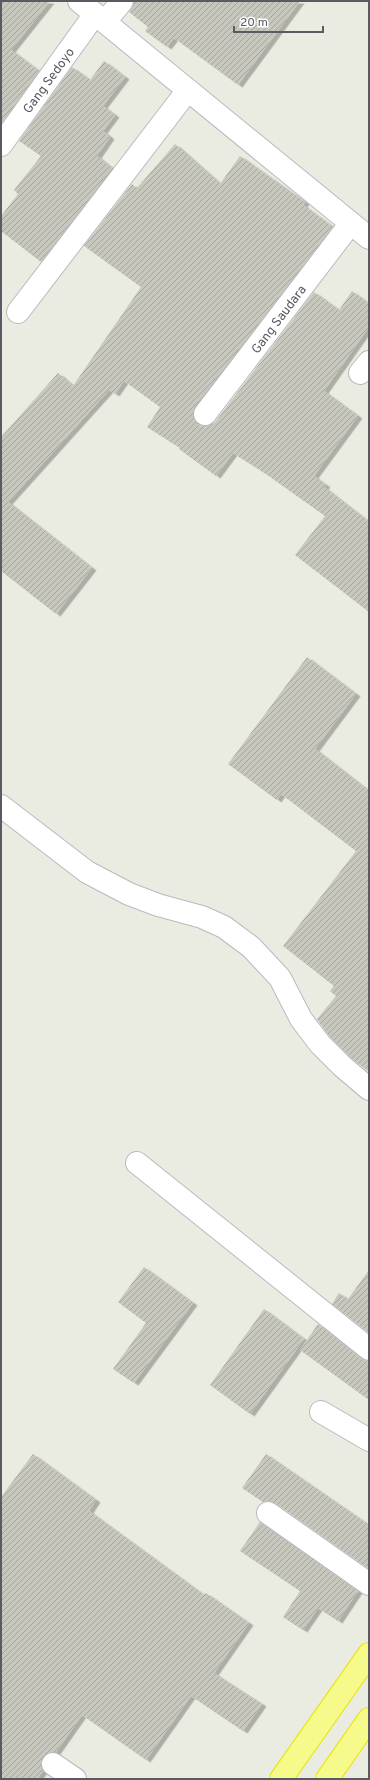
<svg xmlns="http://www.w3.org/2000/svg" width="370" height="1780" font-family="Overpass,sans-serif">
  <style>
    .building { fill: url(#building-hatch); filter: url(#shadow) }
    .lines { fill: none; stroke-linecap: round; stroke-linejoin: round }
    .minor-casing { stroke: #b9b9c0; stroke-width: 24 }
    .highway-casing { stroke: #e8e405; stroke-width: 24 }
    .minor { stroke: #fff; stroke-width: 22 }
    .highway { stroke: #f5fa8a; stroke-width: 22 }
    .labels { text-anchor: middle; stroke-width: 3.5; stroke-linejoin: round; paint-order: stroke }
    .street-label { font-size: 13px; fill: #595b62; stroke: #fff }
  </style>
  <defs>
    <pattern id="building-hatch" width="6" height="6" patternUnits="userSpaceOnUse"><rect width="6" height="6" fill="#c7c7bd"/><path d="M-1 1l2-2M0 6l6-6M5 7l2-2" fill="none" stroke="#a5a59d"/></pattern>
    <filter id="shadow"><feDropShadow dx="4.5" dy="2.5" stdDeviation="0" flood-color="#0004"/></filter>
  </defs>
  <rect width="100%" height="100%" fill="#ebece1"/>
  <path class="building" d="M1,1H50L11,50L39,71L1,124Z
    M134,1H300L238,85L174,38L167,47L145,31L148,27L129,12Z
    M104,61L125,77L103,106L115,115L103,131L110,137L97,156L112,168L41,262L1,231V216L18,194L14,190L41,156L19,141L72,67L90,80Z
    M175,144L220,184L240,156L305,202L303,205L333,227L195,406L193,413V418L197,424L204,426L210,425L215,422L314,292L339,310L352,291L369,304V327L324,391L358,416L314,476L326,485L324,487L369,522V612L295,555L325,516L266,474L233,453L216,476L179,449L180,448L147,427L160,407L124,381L115,394L109,390L8,502L92,568L56,614L1,571V437L58,373L73,386L141,287L84,246L132,184L137,188Z
    M307,657L356,694L315,749L369,791V1072L350,1057L329,1036L317,1019L336,996L330,991L334,986L283,946L356,851L281,794L277,800L228,764Z
    M144,1267L193,1303L134,1383L113,1369L146,1323L118,1302Z
    M369,1270V1333L332,1304L339,1293L348,1299Z
    M264,1309L304,1339L250,1414L210,1385Z
    M318,1324L361,1359L369,1361V1400L300,1350Z
    M33,1454L96,1500L89,1511L204,1595L206,1593L249,1623L214,1673L262,1704L243,1731L191,1696L146,1760L82,1715L56,1752L48,1753L43,1757L41,1763L43,1771L37,1779H1V1497Z
    M266,1454L369,1525V1569L275,1503L269,1501L263,1502L242,1488Z
    M260,1522L358,1591L338,1621L318,1608L303,1630L283,1617L300,1591L240,1551Z"/>
  <g class="lines">
    <g class="minor-casing">
      <path id="minor" d="M79,1L369,238
        M105,22L122,1
        M1,145L95,14
        M18,312L188,90
        M360,373L369,362
        M205,414L351,223
        M1,806L87,872L129,894L158,905L202,917L224,927L251,947L280,978L301,1019L320,1044L342,1066L369,1089
        M137,1163L369,1349
        M321,1412L369,1440
        M268,1513L369,1584
        M53,1764L75,1779"/>
    </g>
    <g class="highway-casing">
      <path id="highway" d="M281,1779L369,1654
        M327,1779L369,1719"/>
    </g>
    <use href="#minor" class="minor"/>
    <use href="#highway" class="highway"/>
  </g>
  <g class="labels">
    <g class="street-label">
      <text transform="translate(48 80) rotate(-54)" y="5">Gang Sedoyo</text>
      <text transform="translate(278 319) rotate(-53)" y="5">Gang Saudara</text>
    </g>
  </g>
  <rect width="370" height="1780" fill="none" stroke="#595b62" stroke-width="4"/>
  <path d="M234 26v6h89v-6" fill="none" stroke="#595b62" stroke-width="2"/>
  <text x="240" y="26" font-size="12" fill="#595b62" stroke="#ffffff" stroke-width="3" paint-order="stroke">20 m</text>
</svg>
